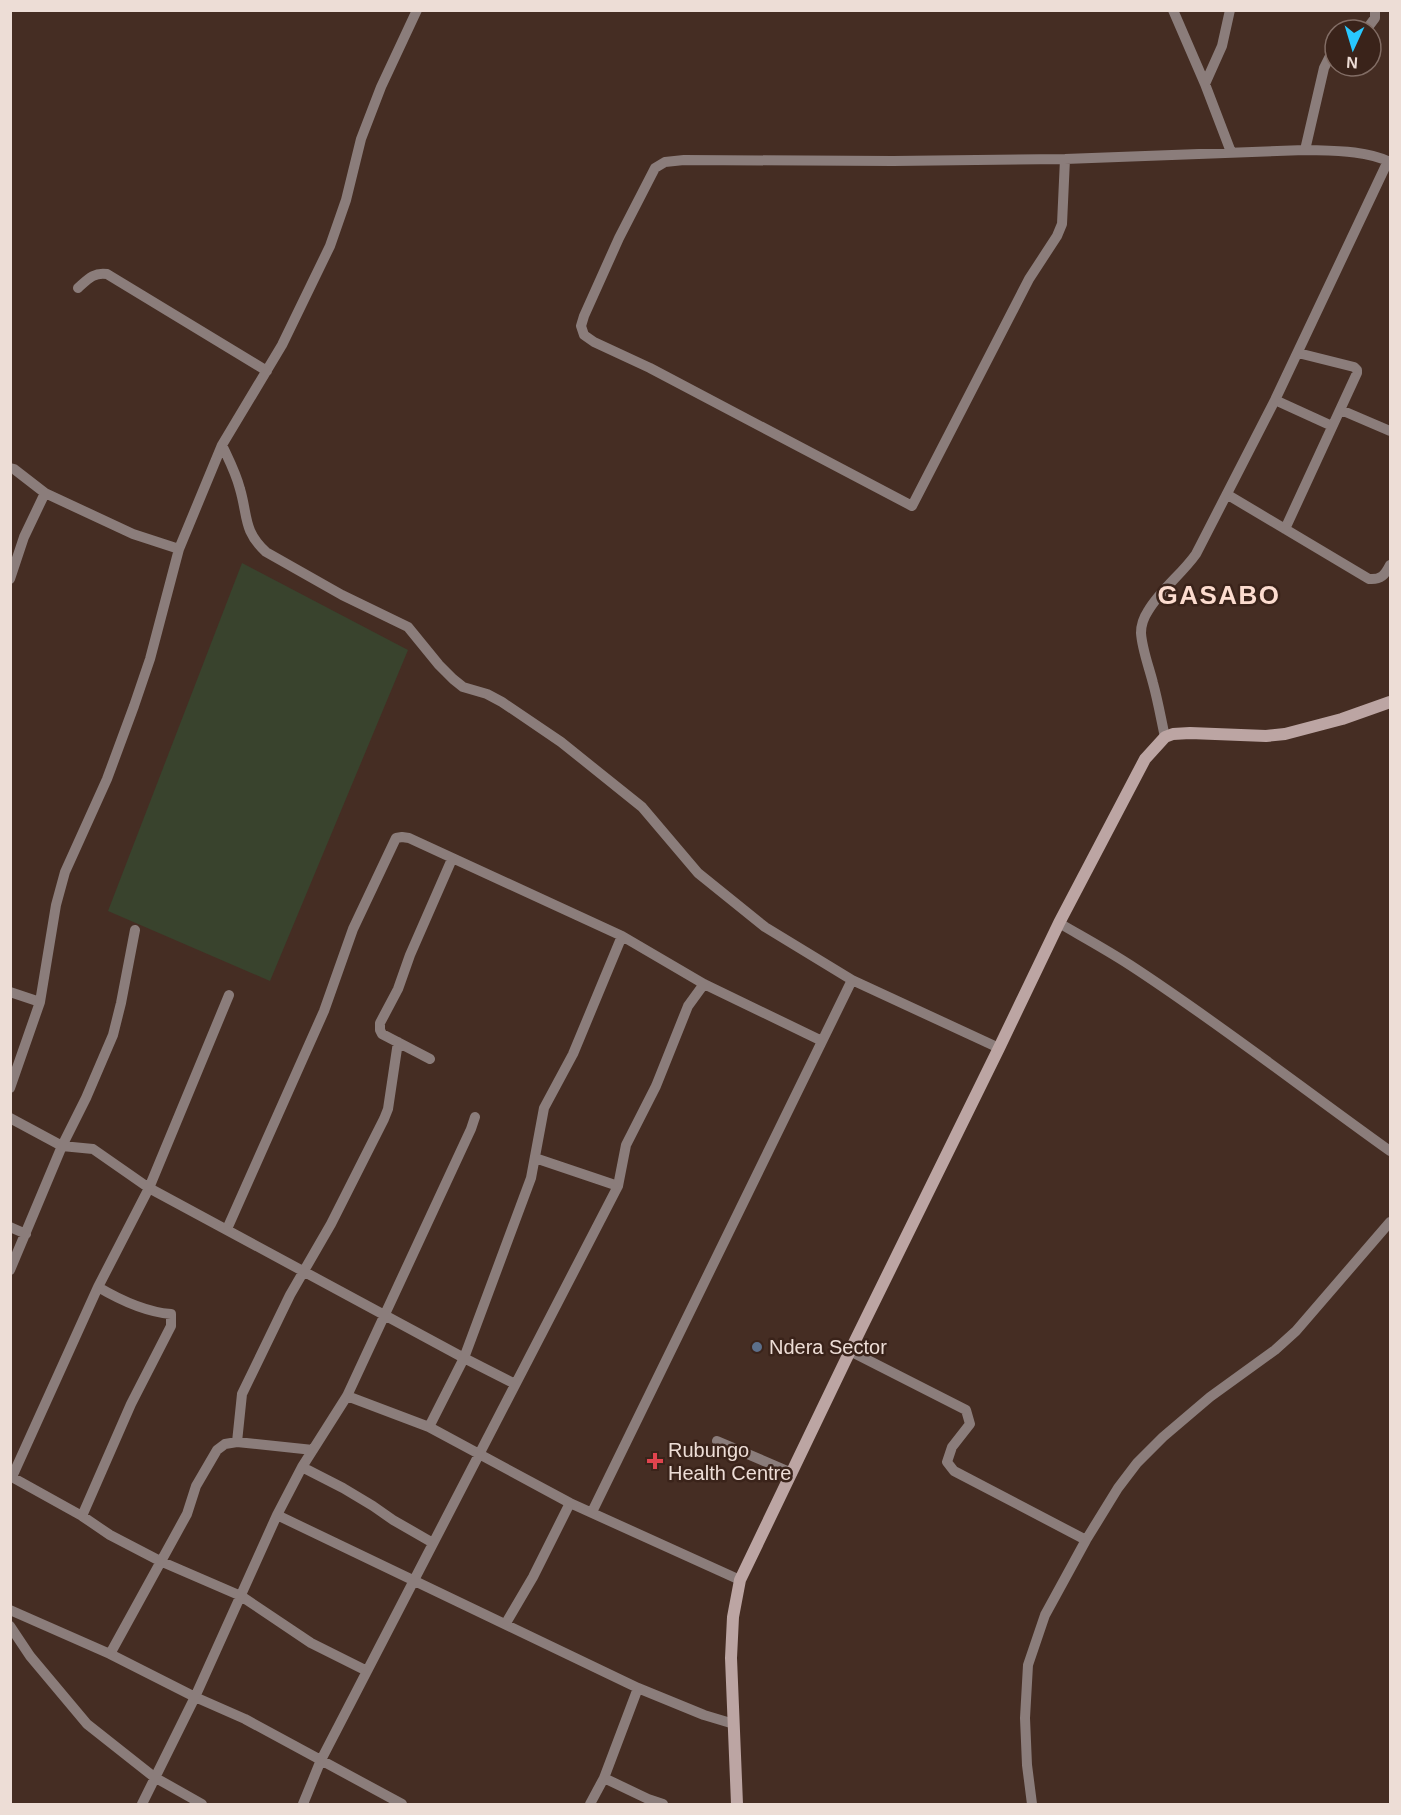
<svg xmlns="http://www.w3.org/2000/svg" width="1401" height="1815" font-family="Helvetica,sans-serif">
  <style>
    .green { fill: #39432d }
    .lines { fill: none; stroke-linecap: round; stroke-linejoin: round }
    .minor { stroke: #8b7d7b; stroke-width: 10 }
    .secondary { stroke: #bca5a3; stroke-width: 12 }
    .service-dot { fill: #5c6f8a; stroke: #3a231a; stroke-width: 2 }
    .health-dot { fill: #e0444e; stroke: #3a231a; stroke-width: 2 }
    .labels { text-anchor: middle; stroke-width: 5; stroke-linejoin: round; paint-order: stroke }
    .poi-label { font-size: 20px; fill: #edddd6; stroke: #3a231a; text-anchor: start }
    .district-label { font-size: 26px; font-weight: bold; letter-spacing: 1.5px; fill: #fcdccf; stroke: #3a231a }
  </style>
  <rect width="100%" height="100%" fill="#452d23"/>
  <path class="green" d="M242,563L408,650L270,981L108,911Z"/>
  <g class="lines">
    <path class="minor" d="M1173,10L1205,84L1231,152
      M1366,30L1375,18V10
      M1205,84L1222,46L1230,10
      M1305,150L1324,68L1330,56L1335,51
      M1065,159L1062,224L1057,236L1029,279L912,506L650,368L594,342L584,335L581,326L584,316L619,238L655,168L665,162L684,160L893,161L1065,159L1305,150C1333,151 1365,150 1390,162
      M78,288C88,279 94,272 107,274L267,371
      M1275,400L1332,426
      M1341,410L1390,431
      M222,445C229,460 236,473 240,489C248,516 243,531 266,552L342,595L408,627L439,665L453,679L463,687L487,694L502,702L561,742L642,807L698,873L765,927L852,980L999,1048
      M10,468L14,469L45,493L133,534L179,549
      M1228,495L1369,579C1381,580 1385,575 1390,565
      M1285,529L1357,373V370L1354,367L1298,353
      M10,579L24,537L45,493
      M1165,737C1161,719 1158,701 1153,683C1149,667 1142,649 1141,633C1141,625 1144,617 1148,611C1161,589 1182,574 1196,554L1275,400L1388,161
      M1059,923C1083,937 1107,950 1130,965C1219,1023 1303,1089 1390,1151
      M10,992L40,1002
      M430,1059L382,1034L380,1030V1023L398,989L410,955L452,859
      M10,1088L40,1002L56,905L65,872L107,779L134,706L150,659L179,549L222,445L282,345L330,246L346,200L361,139L381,87L417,10
      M10,1118L62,1146L93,1149L149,1188L464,1358L515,1384
      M535,1158L618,1186
      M10,1227L26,1234
      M227,1229L324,1011L353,929L396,838L402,837L409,838L622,936L704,984L822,1041
      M10,1270L62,1146L86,1098L113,1035L121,1003L135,930
      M850,1351L966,1410L970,1424L952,1447L947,1462L954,1471L1086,1540
      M347,1396L429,1427L570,1503L740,1580
      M429,1427L464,1358L531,1178L544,1108L573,1054L622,936
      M717,1441L792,1473
      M237,1442L313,1450
      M302,1467L343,1488L373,1506L393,1520L433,1543
      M10,1476L82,1516L110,1535L160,1561L241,1596L311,1643L367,1671
      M12,1477L98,1287L149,1188L229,995
      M592,1512L852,980
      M277,1515L638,1688L704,1715L734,1724
      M82,1516L131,1404L171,1326V1314C145,1312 120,1300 98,1287
      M10,1610L110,1654L195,1697L245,1719L402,1804
      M506,1623L533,1577L570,1503
      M10,1626L30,1656L87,1724L154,1777L202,1804
      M110,1654L187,1514L196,1486L217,1450L225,1444L237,1442L242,1394L290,1295L331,1224L384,1119L388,1109L398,1042
      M604,1778L648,1799L663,1804
      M142,1804L195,1697L277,1515L302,1467L347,1396L471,1129L475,1117
      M303,1804L321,1760L618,1186L626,1145L656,1086L688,1006L704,984
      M590,1804L604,1778L638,1688
      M1032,1804L1027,1765L1025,1718L1028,1665L1045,1615L1086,1540L1118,1488L1137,1463L1163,1437L1210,1397L1275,1350L1296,1331L1390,1222"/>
    <path class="secondary" d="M737,1804L731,1658L733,1617L740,1580L850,1351L999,1048L1059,923L1145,759L1165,737L1173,734L1190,733L1266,736L1285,734L1342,719L1390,702"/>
  </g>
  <circle class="service-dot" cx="757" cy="1347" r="6"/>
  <path class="health-dot" d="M652 1452h6v6h6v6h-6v6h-6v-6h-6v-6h6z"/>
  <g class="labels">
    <g class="poi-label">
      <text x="769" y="1354">Ndera Sector</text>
      <text x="668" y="1457">Rubungo<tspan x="668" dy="23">Health Centre</tspan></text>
    </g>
    <g class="district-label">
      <text x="1219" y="604">GASABO</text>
    </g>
  </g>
  <rect width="1401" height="1815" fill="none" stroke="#edddd6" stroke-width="24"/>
  <g transform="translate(1353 48) rotate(184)"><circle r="28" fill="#3a231a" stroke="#826d65" stroke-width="1.5"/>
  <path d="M0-4.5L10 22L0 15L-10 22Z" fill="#28c8ff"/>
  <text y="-9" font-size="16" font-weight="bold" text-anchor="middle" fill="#edddd6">N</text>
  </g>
</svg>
